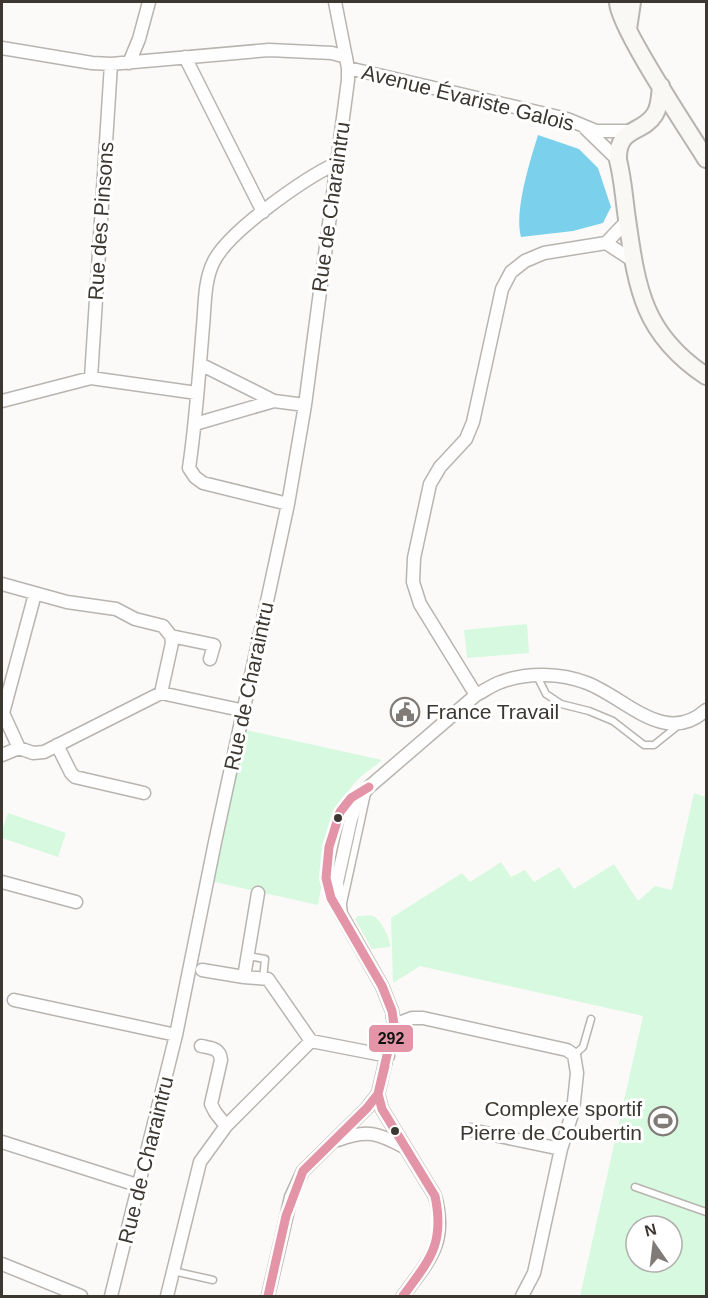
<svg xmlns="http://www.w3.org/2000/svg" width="708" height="1298" font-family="Arial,sans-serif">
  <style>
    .green { fill: #d6f9df; fill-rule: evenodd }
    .water { fill: #7bd1eb }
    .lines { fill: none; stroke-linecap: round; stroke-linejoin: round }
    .service-casing { stroke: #b8b4b0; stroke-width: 9 }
    .minor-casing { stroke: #b8b4b0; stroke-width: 15 }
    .secondary-casing { stroke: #b8b4b0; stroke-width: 20 }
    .service { stroke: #fffefe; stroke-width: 6 }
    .minor { stroke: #fffefe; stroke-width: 12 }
    .secondary { stroke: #f9f8f5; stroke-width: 16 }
    .bus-1-casing { stroke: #fff; stroke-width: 14 }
    .bus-1 { stroke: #e394a6; stroke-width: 9 }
    .bus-dot { fill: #3d3731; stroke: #fff; stroke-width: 2 }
    .labels { text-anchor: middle; stroke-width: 6; stroke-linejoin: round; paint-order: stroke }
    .street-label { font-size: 21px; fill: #3d3731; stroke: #fff }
    .poi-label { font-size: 21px; fill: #3d3731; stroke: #fff; text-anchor: start }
    .line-badge { stroke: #fff; stroke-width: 2 }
    .pale-badge-label { font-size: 16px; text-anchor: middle; font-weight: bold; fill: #111 }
  </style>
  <rect width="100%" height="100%" fill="#fcfaf8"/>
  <path class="green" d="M527,624L529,653L467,658L464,630Z
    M246,730L382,760C373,768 361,775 353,785C328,818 326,865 318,905L210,881Z
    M694,793L706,797V1296H580L643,1016L420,966L393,983L391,918L462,873L470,882L501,862L511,877L525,870L534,882L559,867L574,889L614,864L638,901L655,886L672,890ZM636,1226H672V1262H636Z
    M8,813L66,833L58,857L2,838V831Z
    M358,916C362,916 370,915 373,916C381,919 391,940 390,947L372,949L355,919Z"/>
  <path class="water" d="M538,135L579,149L598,168L611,207L603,223L573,231L521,237C514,211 530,161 538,135Z"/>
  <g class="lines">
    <g class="service-casing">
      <path id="service" d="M537,676L546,694L561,704L589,711L613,721L644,745H654L680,724
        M343,903L367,793
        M338,909C334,902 329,895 327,888C323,870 332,822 343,806C347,800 354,795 360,792
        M248,956L265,959L263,979
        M574,1055L583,1047L591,1019
        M635,1187L706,1212
        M173,1271L213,1280"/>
    </g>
    <g class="minor-casing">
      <path id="minor" d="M2,48L92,63L111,64L269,50L332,53L346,57
        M185,57L263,212
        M129,63L139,39L149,2
        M348,68L567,119L596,131H632
        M585,128L618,160
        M628,220L606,243L544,253L525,261L511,272L502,289L473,422L466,439L440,467L430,484L414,558L413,582L420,604L476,695C484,691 492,685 501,682C527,672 561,673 587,683C626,698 665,747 706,710
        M606,243L635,262
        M200,364L274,401L305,405
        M91,378L111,64
        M2,401L91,378L197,393
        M195,424L274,401
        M288,504L203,483L195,477L189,468C196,421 199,374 203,326C205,306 204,282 213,263C227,232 305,178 337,163
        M2,584L67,602L116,609L135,619L163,626L171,636L172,643L161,693
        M171,636L214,645L210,659
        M57,745L71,773L75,777L144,793
        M19,748L3,713L35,594
        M2,755L19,748L33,753L44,752L161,693L245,711
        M2,882L76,902
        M258,893L244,977L268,979L311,1041L388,1056
        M202,970L244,977
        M14,1000L176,1035
        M394,1025L412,1018H423L567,1050L574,1055L577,1073L573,1111L561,1149L534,1273L522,1296
        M201,1046C211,1048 220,1048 221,1060L211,1104L215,1112L226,1126
        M471,1130L561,1149
        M338,1140C367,1129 378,1133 404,1147
        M2,1142L140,1186
        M2,1264L81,1296
        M111,1296L176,1035L215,842L288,504L305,405L348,80V68L335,2
        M167,1296L200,1162L226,1126L311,1041
        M268,1296L291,1197L303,1171L367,1108L378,1094
        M403,1296C429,1260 448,1243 435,1196L382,1109L378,1094L394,1025L392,1011L382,986L341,914L337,882L351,819L359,798L369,787L476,695"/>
    </g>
    <g class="secondary-casing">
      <path id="secondary" d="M618,2C617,24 690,133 706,159
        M628,29L632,2
        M661,86C660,95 660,106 655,114C642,135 617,126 618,160C623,179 624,199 627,219C637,289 643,334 706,376"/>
    </g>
    <use href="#service" class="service"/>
    <use href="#minor" class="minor"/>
    <use href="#secondary" class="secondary"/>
    <g class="bus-1-casing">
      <path id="bus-1" d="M369,787L351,798L340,812L329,847L326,878L331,898L382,986L392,1011L394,1025L378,1094L382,1109L435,1196C445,1244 430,1259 403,1296
        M268,1296L286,1216L303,1171L367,1108L378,1094L385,1066"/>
    </g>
    <use href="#bus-1" class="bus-1"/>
  </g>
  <defs>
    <g id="civic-ring" transform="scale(1.5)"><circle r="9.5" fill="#fff" stroke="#807b77" stroke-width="1.5"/><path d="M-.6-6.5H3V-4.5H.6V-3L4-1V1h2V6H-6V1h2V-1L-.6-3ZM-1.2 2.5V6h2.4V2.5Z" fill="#807b77"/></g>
    <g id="stadium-ring" transform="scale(1.5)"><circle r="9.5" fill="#fff" stroke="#807b77" stroke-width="1.5"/><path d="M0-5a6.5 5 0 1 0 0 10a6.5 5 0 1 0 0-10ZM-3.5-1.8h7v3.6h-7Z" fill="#807b77"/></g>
  </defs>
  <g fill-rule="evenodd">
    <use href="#civic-ring" x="405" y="712"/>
    <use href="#stadium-ring" x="663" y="1121"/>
  </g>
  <g class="bus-dot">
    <circle cx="338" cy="818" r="5"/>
    <circle cx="395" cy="1131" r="5"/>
  </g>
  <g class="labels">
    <g class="street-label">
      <text transform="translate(468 98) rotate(14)" y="7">Avenue Évariste Galois</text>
      <text transform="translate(331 207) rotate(-82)" y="7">Rue de Charaintru</text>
      <text transform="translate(101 221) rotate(-86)" y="7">Rue des Pinsons</text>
      <text transform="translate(249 686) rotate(-78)" y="7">Rue de Charaintru</text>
      <text transform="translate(146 1160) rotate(-76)" y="7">Rue de Charaintru</text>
    </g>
    <g class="poi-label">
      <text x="426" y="719">France Travail</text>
      <text x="642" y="1116" text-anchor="end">Complexe sportif<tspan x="642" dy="24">Pierre de Coubertin</tspan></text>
    </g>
  </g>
  <rect class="line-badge" x="368" y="1024" width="46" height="29" rx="6" fill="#e394a6"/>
  <g class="pale-badge-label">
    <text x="391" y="1044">292</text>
  </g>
  <rect width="708" height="1298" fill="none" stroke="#3d3731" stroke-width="6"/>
  <g transform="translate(654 1244) rotate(346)"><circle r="28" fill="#ffffff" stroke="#b1afad" stroke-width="1.5"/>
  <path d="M0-4.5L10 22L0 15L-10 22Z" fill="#807b77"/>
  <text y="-9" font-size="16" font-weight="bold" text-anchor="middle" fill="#3d3731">N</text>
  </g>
</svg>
